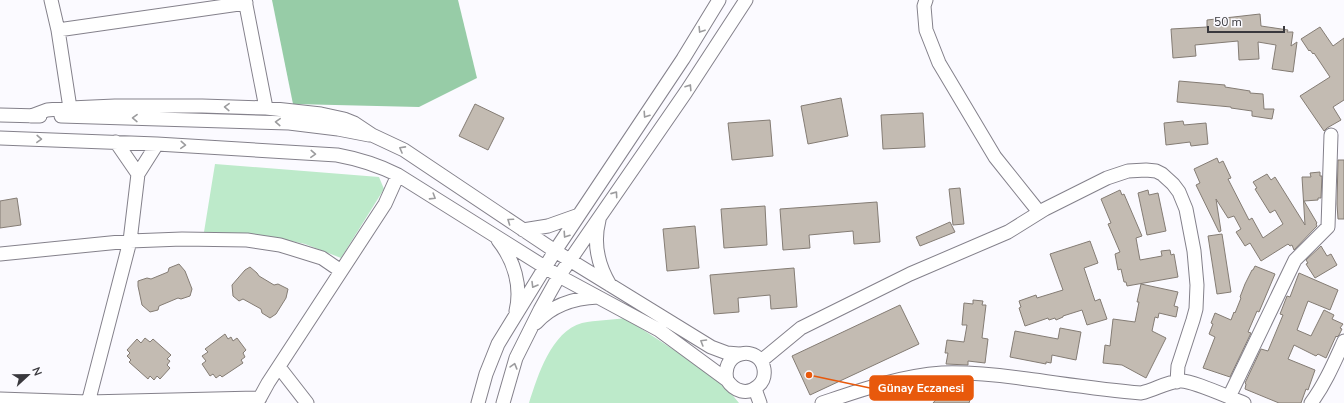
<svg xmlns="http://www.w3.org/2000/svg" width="1344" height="403" font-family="'Nunito Sans',sans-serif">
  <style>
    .green { fill: #bdeaca }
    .forest { fill: #97cca7 }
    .building { fill: #c3bbb2; stroke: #847c74 }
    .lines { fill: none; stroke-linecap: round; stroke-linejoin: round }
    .minor-casing { stroke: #84818b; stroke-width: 15 }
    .minor { stroke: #fff; stroke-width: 13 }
    .oneway { stroke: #9c9c9e }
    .leader { fill: none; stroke: #e8590c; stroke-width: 1.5 }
    .callout-dot { fill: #e8590c; stroke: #fbfaff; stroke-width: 1.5 }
    .callout { fill: #e8590c; stroke: #e8590c; stroke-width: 1.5 }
    .callout-label { font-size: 12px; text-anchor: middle; font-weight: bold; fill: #fff }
  </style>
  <rect width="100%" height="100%" fill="#fbfaff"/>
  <path class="green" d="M215,164L379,177L384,189L341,258L305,244L268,236L204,232Z
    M625,318L720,380L739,403H529C538,375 551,332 582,323C596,320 611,320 625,318Z"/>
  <path class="forest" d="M272,0H458L477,78L419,107L293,104Z"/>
  <path class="building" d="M1260,14L1261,26L1288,30L1287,32H1293L1291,46L1297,42L1293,72L1272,69L1276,45L1258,42L1259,59L1239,60L1238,41L1195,45L1196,56L1173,58L1171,29L1207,27V20Z
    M1320,27L1333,46L1344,38V100L1333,107L1341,120L1327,128L1324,131L1300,96L1330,77L1314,53L1313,54L1310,50L1309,51L1301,39Z
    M1179,81L1225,85V87L1250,91V93L1263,94L1264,109H1274L1272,119L1252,116V111L1231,108V107L1177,102Z
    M841,98L848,136L808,144L801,106Z
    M475,104L504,118L488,150L459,136Z
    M923,113L925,147L883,149L881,115Z
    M770,120L773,156L732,160L728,123Z
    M1183,121L1184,125L1206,123L1208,144L1191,146L1190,142L1166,145L1164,123Z
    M1217,158L1219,163L1223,161L1231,178L1228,179L1249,220L1252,218L1263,238L1283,224L1275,210L1270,213L1255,189L1257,188L1253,182L1267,174L1271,180L1275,177L1305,225L1302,177H1311L1310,173L1320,172V176H1322L1321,198H1318V200L1304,201L1317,223L1316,224L1317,226L1294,250L1292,245L1290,246L1288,244L1261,261L1250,243L1245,246L1236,232L1241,229L1234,216L1228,218L1216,199L1221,231L1219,232L1196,185L1200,183L1194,169Z
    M1338,160H1344V219H1338L1337,204Z
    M960,188L964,224L953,225L949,189Z
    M1120,190L1122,195L1124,194L1142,236L1136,238L1140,260L1162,256L1161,251L1170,250L1171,255L1174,254L1178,277L1127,286L1126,282H1124L1121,269L1118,270L1115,254L1120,252L1108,224L1111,223L1101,199Z
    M1148,190L1149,195L1158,193L1166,231L1147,235L1138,193Z
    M17,198L21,225L0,228V201Z
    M877,202L880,242L854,244L853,231L809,235L810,248L783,250L780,209Z
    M765,206L767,245L724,248L721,209Z
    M950,222L955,232L920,246L916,237Z
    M695,226L699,268L667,271L663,229Z
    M1222,234L1231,292L1217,294L1208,236Z
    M1090,241L1098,263L1084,268L1095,301L1100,299L1107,319L1087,325L1082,310L1063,316V317L1056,320L1055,318L1049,320L1048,318L1025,326L1019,308L1021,307L1019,301L1036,295L1037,298L1063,290L1050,254Z
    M1321,246L1327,256L1331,254L1337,265L1315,278L1306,264L1308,263L1306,260Z
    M179,264L185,271L192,289L190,296L181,299L178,298L159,306L158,310L150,312L142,305L138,286V281L147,278L151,279L168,272L169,268Z
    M1255,266L1275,274L1259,312L1257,311L1248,332L1251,333L1230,377L1203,368L1215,337L1209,334L1213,324L1211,323L1215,313L1231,320L1234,312L1235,313L1241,298L1240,297L1245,284L1252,270H1253Z
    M250,267L257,273L259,276L274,285L278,284L288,289L286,298L276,314L270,318L262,313L261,309L243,299L239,301L233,296L232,285L245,270Z
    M794,268L797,307L771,309L770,295L738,298L739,312L714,314L710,275Z
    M1299,273L1338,290L1330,310L1308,301L1297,330L1311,336L1324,310L1334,315L1332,319L1343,324L1340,328L1342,329L1339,335L1337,337L1336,336L1326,358L1318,354L1316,356L1294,345L1288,359L1315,370L1308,390L1306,389L1301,403H1279L1245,389L1246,384L1245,383L1261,349L1268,351L1283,315L1280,314L1287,296L1290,297Z
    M1141,284L1178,292L1174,306L1178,307L1176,317L1159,313L1158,318L1155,317L1152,331L1166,338L1146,378L1122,365L1103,363L1105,345L1110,346L1113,319L1135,322L1139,302H1137Z
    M973,300L983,301L982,305H986L982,338L988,339L985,363L968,361V365L946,364L948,353H945L947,340L964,342L967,325H962L964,303L973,304Z
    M900,305L919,344L810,395L792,356Z
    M1060,328L1081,332L1076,360L1052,355L1051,363L1046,362V364L1010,357L1015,331L1058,339Z
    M225,334L228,339L231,337L233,341L237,338L246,350L243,353L245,357L241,360L243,363L222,377L220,375L216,378L213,374L210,376L202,364L206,361L202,356L208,352L205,349Z
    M145,338L150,342L153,339L171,355L167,359L170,361L167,365L170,368L160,379L157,376L154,380L150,376L148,379L129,362L131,360L127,356L130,353L127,350L137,339L141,343Z
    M949,385L972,394L969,403H933Z"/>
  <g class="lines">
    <g class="minor-casing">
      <path id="minor" d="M51,0L58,30L70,108
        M245,0L266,108
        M926,0L924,6L926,30L939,63L995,157L1039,212
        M58,30L246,3
        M0,115L40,116
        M31,116L47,110L70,108L115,106H202L266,108L321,114L344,119L354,123L372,135L404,150L555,251L711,347L727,353L739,354
        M61,116L289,123L338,129L369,135
        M0,138L157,144L337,155C359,159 378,165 398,175L559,276L659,330L727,380C734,391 747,396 758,386C763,382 765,376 764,369C760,344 720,350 727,380
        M116,142L138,174
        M599,220C593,243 598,265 610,285
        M523,230L548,226L579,215
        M498,240C514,260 522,286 516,311
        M0,254L130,241L182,239L247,240L280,245L322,258L341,271
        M536,323C552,305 574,298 598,297
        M761,361L801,328L910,274L1008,232L1045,209L1107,178L1128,171L1146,170L1156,171L1162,174L1173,184L1179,192L1186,209L1194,251L1197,285L1196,309L1193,320L1178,366L1177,382
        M279,367L307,403
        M755,389L760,403
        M1229,397L1295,260L1328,227L1331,135
        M0,399L88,402L260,398
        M88,403L130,241L138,174L157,144
        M257,403L268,383L385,204L398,175
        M478,403L486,374L498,344L555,251L683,59L719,0
        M503,403L516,358L540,310L559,276L686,92L746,0
        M822,403C861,390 900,376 942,373C970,372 999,375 1027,379C1065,384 1103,390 1141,393C1155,390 1166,382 1180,381C1192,380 1230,398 1244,403
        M1311,403C1325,384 1334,363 1344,341"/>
    </g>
    <use href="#minor" class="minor"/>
  </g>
  <defs><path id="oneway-chevron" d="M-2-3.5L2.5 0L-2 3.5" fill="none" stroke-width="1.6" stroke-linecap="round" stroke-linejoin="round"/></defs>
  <g class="oneway">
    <use href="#oneway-chevron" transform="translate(701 30) rotate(122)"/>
    <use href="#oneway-chevron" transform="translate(689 87) rotate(-57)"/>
    <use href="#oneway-chevron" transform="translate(227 107) rotate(-178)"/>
    <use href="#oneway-chevron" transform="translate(646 115) rotate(124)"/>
    <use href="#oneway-chevron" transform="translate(135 118) rotate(-179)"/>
    <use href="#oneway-chevron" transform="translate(278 122) rotate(-177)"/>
    <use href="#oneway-chevron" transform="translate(39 139) rotate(2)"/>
    <use href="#oneway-chevron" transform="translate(183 145) rotate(4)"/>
    <use href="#oneway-chevron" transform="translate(402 149) rotate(-151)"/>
    <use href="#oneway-chevron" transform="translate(313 154) rotate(3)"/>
    <use href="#oneway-chevron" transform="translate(615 194) rotate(-55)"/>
    <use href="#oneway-chevron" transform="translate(433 197) rotate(32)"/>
    <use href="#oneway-chevron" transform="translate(510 221) rotate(-145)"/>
    <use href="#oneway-chevron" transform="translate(566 235) rotate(124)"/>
    <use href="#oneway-chevron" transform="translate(534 285) rotate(121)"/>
    <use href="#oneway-chevron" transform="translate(703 342) rotate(-149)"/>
    <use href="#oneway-chevron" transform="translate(514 366) rotate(-74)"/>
  </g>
  <path class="leader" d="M809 375L870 388"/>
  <circle class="callout-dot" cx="809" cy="375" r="4"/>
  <rect class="callout" x="870" y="376" width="103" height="24" rx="4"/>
  <g class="callout-label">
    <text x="921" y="392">Günay Eczanesi</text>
  </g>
  <g transform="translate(28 375) rotate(68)" stroke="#fbfaff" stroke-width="3" paint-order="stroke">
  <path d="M0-3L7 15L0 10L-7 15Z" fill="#39383d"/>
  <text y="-6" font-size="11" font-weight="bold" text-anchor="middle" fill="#39383d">N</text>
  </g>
  <path d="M1208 26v6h76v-6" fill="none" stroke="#39383d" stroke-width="2"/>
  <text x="1214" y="26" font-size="12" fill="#39383d" stroke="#fbfaff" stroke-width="3" paint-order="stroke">50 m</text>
</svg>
